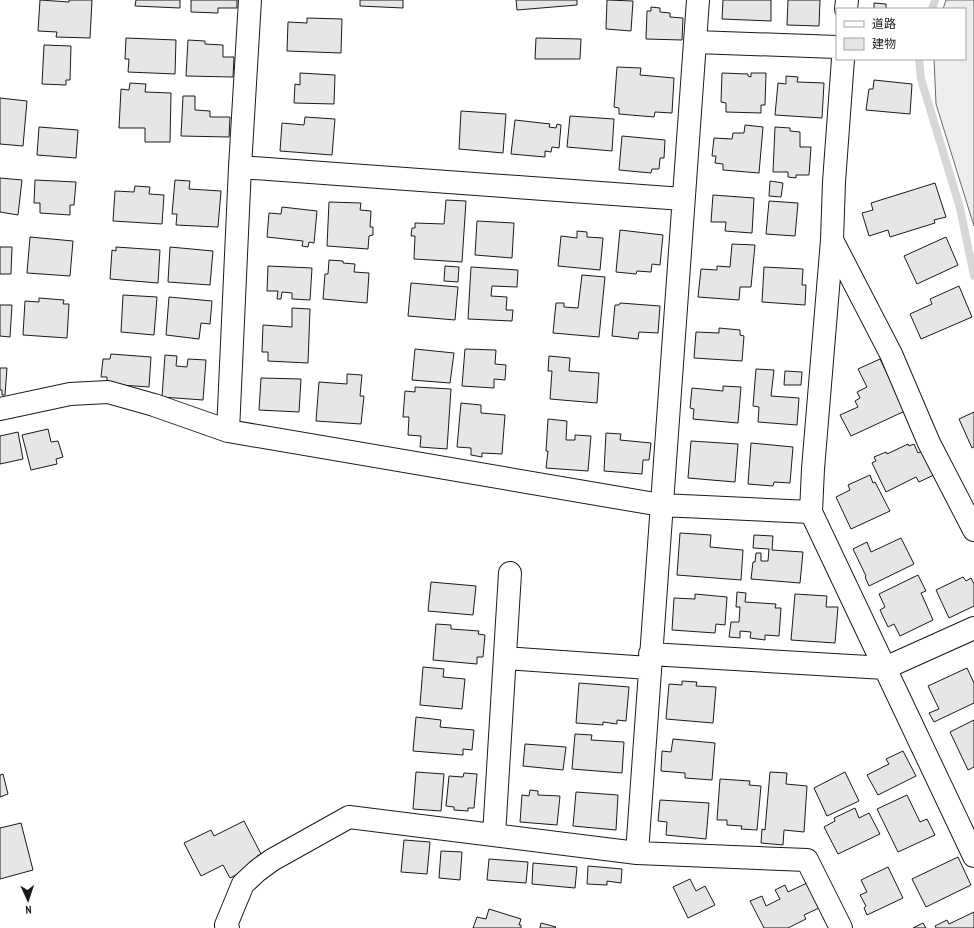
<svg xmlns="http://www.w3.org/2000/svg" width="974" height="928" font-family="'PT Sans Narrow','Noto Sans JP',sans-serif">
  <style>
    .built { fill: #ededed; stroke: #6a6a6a }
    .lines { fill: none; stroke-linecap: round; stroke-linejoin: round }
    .stream { stroke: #d7d7d7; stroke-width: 8 }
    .building { fill: #e6e6e6; stroke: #1a1a1a }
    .minor-casing { stroke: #1a1a1a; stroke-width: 24 }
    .minor { stroke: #fff; stroke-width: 22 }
  </style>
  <rect width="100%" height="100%" fill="#fff"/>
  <path class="built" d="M946,0H974V226L936,104L934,59H965V9H943Z"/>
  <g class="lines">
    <path class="stream" d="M932,9L935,0
      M919,59L921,79L960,208L974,276"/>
  </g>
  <path class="building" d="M40,0L69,2V0H92L90,38L56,37L57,32L38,31Z
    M136,0H180V8L135,6Z
    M191,0H237V8H218V13L191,12Z
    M360,0H403V8L360,6Z
    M516,0H577V5L517,10Z
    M607,0L633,1L631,31L606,29Z
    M723,0H771V21L722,19Z
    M788,0H820L819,26L787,25Z
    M874,3L886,4V9H874Z
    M651,7L660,8V12L670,13V17L683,18L682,40L646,39L647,11H651Z
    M307,18L342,19L341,53L287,51L288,22L307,23Z
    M126,38L176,40L175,74L128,72L129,59H125Z
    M536,38L581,39L580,59H535Z
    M188,40L205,41V44L223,45V57H234L233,77L186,76Z
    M44,45L71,46L70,80H66V85L42,84Z
    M617,67L641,68L640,75L674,78L672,113L655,112L654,117L619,114V108L614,107Z
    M300,73L335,75L334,104L294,103L295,84L300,85Z
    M722,73L748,74V76L751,77V73H766L765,105H761V113L726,112V103L721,102Z
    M786,76L798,77L797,82L824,83L822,118L775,115L778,83L786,84Z
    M874,80L912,84L910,114L866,110L869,89H873Z
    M130,83L146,84L145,92L171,93L170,142H145V128H119L121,89L129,90Z
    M183,96H195V110L210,111V117H230L229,137L181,136Z
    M0,98L27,101L23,146L0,144Z
    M461,111L506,114L503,153L459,149Z
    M570,116L614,119L612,151L567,147Z
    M305,117L335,119L332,155L280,151L282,123L304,125Z
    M515,120L550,124L549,127L556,128L557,124L561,125L559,148L552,147L551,152L545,151V157L511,154Z
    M745,125L763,127L759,173L723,170V164L715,163L716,156H712L714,138L732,139L733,133H744Z
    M39,127L78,130L76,158L37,155Z
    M775,127L790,128V131L800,132V147H811L809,175H796V178L788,177V172H773Z
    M622,136L665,140L664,158H660L659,169H652L651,173L619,170Z
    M0,178L22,180L18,215L0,212Z
    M35,180L76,182L74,205H70V215L40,213V203H34Z
    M175,180L190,181L189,189L221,191L218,227L176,225L177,214H172Z
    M770,181L783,183L781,197L769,196Z
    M935,183L946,217L934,220L935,223L890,237L888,230L869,236L862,213L873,210L871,203Z
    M135,186L150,187L149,194L164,195L162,224L113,221L115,191L134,192Z
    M713,195L754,198L752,233L725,231L726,222H711Z
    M446,200L466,201L462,262L414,259L415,236H411L412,228H415V223L444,224Z
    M769,201L798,203L795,236L766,234Z
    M329,202L361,203L360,210L371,211L370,227H373V235L369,236L368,249L327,246Z
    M282,207L317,211L314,243L309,242L308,247L302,246L303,241L267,237L269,213L281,214Z
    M477,221L514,223L512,258L475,255Z
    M620,230L663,235L660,265L652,264L651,272L637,271L636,274L616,272Z
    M577,231L587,232V237L603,238L600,270L558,266L561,236L577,238Z
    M30,237L73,241L70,276L27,273Z
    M946,237L958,265L917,284L904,256Z
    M732,244L755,245L751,287H740L739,300L698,297L701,269L717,270V266L730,267Z
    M0,247H12L11,274H0Z
    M116,247L160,250L158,283L110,279L112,250L116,251Z
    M170,247L213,251L210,285L168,282Z
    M329,260L343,261V263L355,264L354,272L369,273L367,303L323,299L325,274H328Z
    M268,266L312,268L310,300L292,299V293L282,292L281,299H277L278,291H267Z
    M445,266L459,267L458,282L444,281Z
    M471,267L518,270L517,287L492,286L491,296L507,297L506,310H513L512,321L468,319Z
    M764,267L803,269L802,285H806L805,305L762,302Z
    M582,275L605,277L599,337L553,333L556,303H564V307L578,308Z
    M411,283L458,287L455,320L408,316Z
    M959,286L972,317L921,339L910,314L932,304L930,299Z
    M123,295L157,297L154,335L121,332Z
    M169,297L212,301L210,324L201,323L199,339L166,335Z
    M39,298L64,300L63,304H69L67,338L23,335L25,301L39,302Z
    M620,303L660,306L658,333L639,332L638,339L612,336L615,305H619Z
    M0,305H12L10,337L0,336Z
    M292,308L310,309L308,363L268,361V352H262L263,325L292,327Z
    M719,328L740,330V335L744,336L742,361L694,358L696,332L719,333Z
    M415,349L454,353L450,383L412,380Z
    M465,349L496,350L495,364L506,365L505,380L494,379V388L462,386Z
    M111,354L151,357L149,387L107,384V377H101L103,359H110Z
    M165,355L177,356L176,366L187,367L188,359L206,360L203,400L162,397Z
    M549,356L570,358L569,371L599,373L597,403L550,399L552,371H548Z
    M880,359L905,411L851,436L840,415L858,407L855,401L860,398L857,392L867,387L858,369Z
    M0,368H7L5,395H2V390H0Z
    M756,369L774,370L771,396L799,398L797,425L758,422L759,407L753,406Z
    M785,371L802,372L801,385H784Z
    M347,374L362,375L360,396H364L361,424L316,421L319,382L347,384Z
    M261,378L301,379L299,412L259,410Z
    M723,386L741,387L738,423L693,419L694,409L690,408L692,388L723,391Z
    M415,387L451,389L447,449L420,447L421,436L408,435L409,417H403L405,391L415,392Z
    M461,403L481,405V413L505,415L502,454L482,453V457L471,455V448L457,447Z
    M974,412V447L972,448L959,419Z
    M548,419L567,421L566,440H575V435L591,436L588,471L546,468L548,451H546Z
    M48,429L51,442L58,441L63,457L56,459L57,464L31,470L22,435Z
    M18,432L23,459L0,464V436Z
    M606,433L621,434L620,440L651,443L649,460H643L642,474L604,471Z
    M691,441L738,444L735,482L688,478Z
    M751,443L793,447L790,483L774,482L773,486L748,484Z
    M908,444L909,446L914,444L918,453L922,451L936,474L919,482L916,477L886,492L872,463L876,461L874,457L886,452L887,454Z
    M870,475L873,483L875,482L890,511L851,529L836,497L850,490L848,485Z
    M680,533L711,535L710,547L743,550L741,580L677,575Z
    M754,535L773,536L772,550L803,552L800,583L751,579L753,562H755L756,553H761V561H768L769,549L753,548Z
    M901,538L914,564L869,586L865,577L866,576L853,549L867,542L871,552Z
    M918,575L926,591L921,593L933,620L900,636L894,624L888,627L880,610L885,607L879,594Z
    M963,577L966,581L971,578L974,584V606L949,618L936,590Z
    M431,582L476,586L473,615L428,611Z
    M737,592L746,593L745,602L776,604L775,608H781L779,636L765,635V640L750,638L751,632L740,631V638L729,637L731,622H739L740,607H736Z
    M695,594L727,597L725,625L716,624L715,633L672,630L674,598L695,599Z
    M795,594L827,596L826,607H838L835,643L791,640Z
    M436,624L451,625V629L479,631L478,634L485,635L483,657H477V664L433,660Z
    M423,667L444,669L443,677L465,679L462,709L420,705Z
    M967,668L974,683V703L934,722L929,713L939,709L928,686Z
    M682,681L697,682L696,686L716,687L713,723L666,719L669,684L682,685Z
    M579,683L629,687L626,721L617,720V724L603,722V725L576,723Z
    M416,717L441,720L440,727L474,730L472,750L463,749V755L413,751Z
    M974,720V767L968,770L950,732Z
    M575,734L592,735L591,740L624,742L622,773L572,769Z
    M673,739L715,743L712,780L685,778V773L661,771L662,751L671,752Z
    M525,744L566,747L563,770L523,766Z
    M903,751L916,776L878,795L867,775L889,764L886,759Z
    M416,772L444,774L441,811L413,809Z
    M770,772L787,773L786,784L807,786L804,832L784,830L783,845L761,843L762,829L765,830Z
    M845,772L859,801L827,816L814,788Z
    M464,773L477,774L474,808H468V811L454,810V807L446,806L449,776L463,777Z
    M3,774L8,794L0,797V775Z
    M720,779L750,781L749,785L761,786L757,830L741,829L742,826L727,825V820H717Z
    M530,790L538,791V795L560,796L557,825L520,822L522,795L529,796Z
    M576,792L618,795L616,830L573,826Z
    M907,795L920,822L927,819L935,835L898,852L877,809Z
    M660,800L709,803L706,839L666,835L667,822L658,821Z
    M855,808L859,818L869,813L880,834L838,854L824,827L835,821L834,818Z
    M244,821L261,854L257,856L260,863L230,878L223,865L201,876L184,843L211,830L214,836Z
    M21,823L33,870L0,879V828Z
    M404,840L430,842L427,874L401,872Z
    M441,851L462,852L460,880L439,878Z
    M958,857L971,885L926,907L912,879Z
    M489,859L528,862L526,883L487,880Z
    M533,863L577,867L575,888L532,884Z
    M588,866L622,869L621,883L607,881V885L587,884Z
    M888,867L903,898L867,915L864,908L866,906L860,895L867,892L861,880Z
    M690,879L696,891L705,886L715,905L688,918L673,887Z
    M807,883L819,908L804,915L806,919L788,928H764L750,901L762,896L766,906L780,899L775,890L785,885L788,892Z
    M489,909L521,919L519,925H521V928H473L477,917L486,919Z
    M974,912V928H936L935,926L947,920L949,924Z
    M541,923L556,927L555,928H540Z
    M923,923L926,928H913Z"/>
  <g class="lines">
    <g class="minor-casing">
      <path id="minor" d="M846,9L847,0
        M695,42L837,47
        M843,59L834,182L832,240L813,469L811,512L974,856
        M240,167L683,199
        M832,240L891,354L929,443L974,530
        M0,409L70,394L108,392L154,405L228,431L661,505L811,512
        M228,431L240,167L250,0
        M650,654L885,668L974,628
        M505,658L649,668
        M494,835L510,573
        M637,853L698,0
        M228,928L226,925L243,884L257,871L272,860L349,817L637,853L807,860L841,928"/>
    </g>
    <use href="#minor" class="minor"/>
  </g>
  <rect x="836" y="8" width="130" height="52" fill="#ffffff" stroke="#a3a3a3"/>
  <rect x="844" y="21" width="20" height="6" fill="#ffffff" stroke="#a3a3a3"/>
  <text x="872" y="28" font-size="12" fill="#1a1a1a">道路</text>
  <rect x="844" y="38" width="20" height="12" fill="#e6e6e6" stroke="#a3a3a3"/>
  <text x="872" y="48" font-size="12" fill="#1a1a1a">建物</text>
  <g transform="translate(28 900) rotate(177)" stroke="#ffffff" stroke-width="3" paint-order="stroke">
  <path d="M0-3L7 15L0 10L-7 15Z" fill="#1a1a1a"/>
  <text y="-6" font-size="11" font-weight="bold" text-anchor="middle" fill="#1a1a1a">N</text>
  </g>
</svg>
